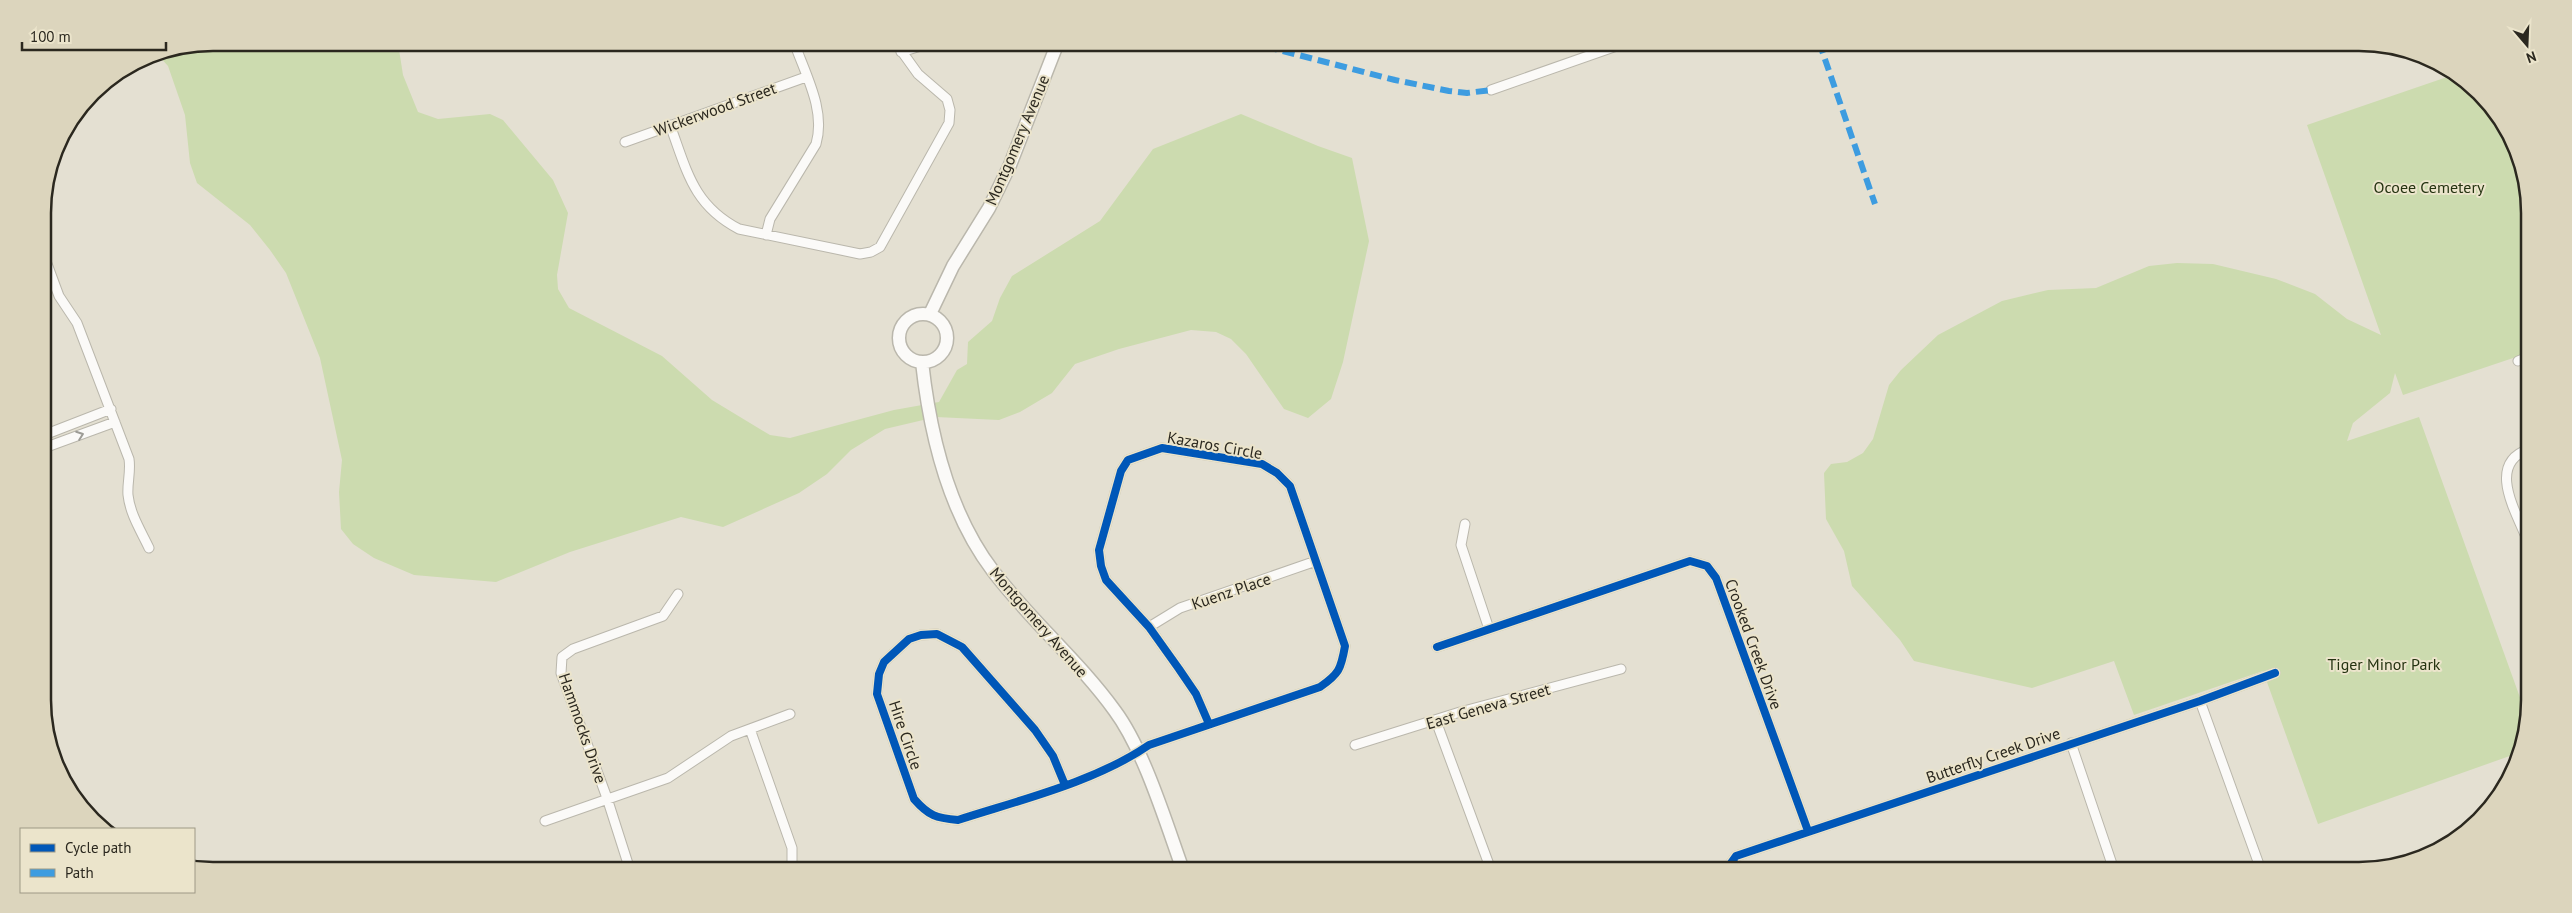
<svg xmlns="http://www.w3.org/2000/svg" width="2572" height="913" font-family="'PT Sans',sans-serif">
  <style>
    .green { fill: #ccdbaf }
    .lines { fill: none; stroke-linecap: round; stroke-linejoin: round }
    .street-casing { stroke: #bab7ac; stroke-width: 11 }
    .secondary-casing { stroke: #bab7ac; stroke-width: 15 }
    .street { stroke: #fbfaf8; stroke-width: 9 }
    .secondary { stroke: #fbfaf8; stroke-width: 12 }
    .quiet { stroke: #3d9ce0; stroke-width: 6; stroke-dasharray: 12 6; stroke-linecap: butt }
    .cycleway-casing { stroke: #ebe4cb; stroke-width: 11 }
    .cycleway { stroke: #0057b8; stroke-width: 8 }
    .oneway { stroke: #9d9c96 }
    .labels { text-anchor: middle; stroke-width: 4; stroke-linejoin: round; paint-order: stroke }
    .street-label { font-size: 16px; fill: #2b281f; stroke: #ebe4cb }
    .park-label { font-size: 16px; fill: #253311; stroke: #ebe4cb }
    .rim { fill: none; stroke: #2b281f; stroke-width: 2.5 }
  </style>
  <rect width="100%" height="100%" fill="#e4e0d2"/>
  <path class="green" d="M213,42L398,43L403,75L418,112L438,119L490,114L503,120L553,180L568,213L557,275L558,289L569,308L662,356L712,400L770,435L790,438L894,410L939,402L957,370L967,364L968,342L992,321L1000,298L1012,276L1100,221L1153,149L1241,114L1318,146L1352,158L1369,241L1343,362L1331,399L1308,418L1284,409L1246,354L1231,339L1216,332L1191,330L1119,349L1075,364L1052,393L1020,412L999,420L936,417L885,429L851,450L827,474L799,493L723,527L681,517L570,552L496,582L414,575L374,558L353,544L341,529L339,492L342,460L320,358L286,273L270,250L250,225L197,183L190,163L185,115L168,66L157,54Z
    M2450,76L2487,101L2512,138L2528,191V353L2403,395L2395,373L2390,393L2353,423L2347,441L2419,417L2527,717L2521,752L2318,824L2263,671L2134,715L2114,661L2032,688L1914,661L1900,640L1852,586L1844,551L1826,519L1824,473L1831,464L1847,462L1863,453L1873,439L1889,385L1901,370L1938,335L2002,301L2048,290L2096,288L2149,266L2177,263L2213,264L2276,279L2315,294L2347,319L2381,335L2307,125Z"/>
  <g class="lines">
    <g class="street-casing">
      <path id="street" d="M901,52L934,42
        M1491,90L1628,42
        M670,125C687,171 693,205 739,229L860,254L871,252L880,247L949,123L950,110L947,99L918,74L895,42
        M625,142L806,77
        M766,235L770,219L816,144C826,110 805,74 794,42
        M43,253L59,296L77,323L129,459C131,472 127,483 128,495C130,514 141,531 149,548
        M2518,361L2528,357
        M44,435L111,409
        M44,448L115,422
        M2529,449C2485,464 2517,513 2529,544
        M1465,524L1461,545L1489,629
        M1149,627L1180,608L1316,561
        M1437,647L1690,561L1707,566L1716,578L1808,831
        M2200,701L2261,870
        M1436,721L1491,870
        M750,729L792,848V863L786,870
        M2071,743L2114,870
        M1355,745L1460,712L1621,669
        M1065,785L1053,756L1035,730L962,647L937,634L921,635L909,639L884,662L879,674L877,694L914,799C929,816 936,818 958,820C1020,800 1095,782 1149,745L1320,687C1339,674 1341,669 1345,646L1290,486L1277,473L1262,464L1162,448L1128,460L1121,471L1099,550L1101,566L1106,580L1149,627L1179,669L1196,694L1209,724
        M545,821L668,778L731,736L790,714
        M630,870L607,798L561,673L562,657L573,649L663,616L678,594
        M1726,870L1736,856L2200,701L2275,673"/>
    </g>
    <g class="secondary-casing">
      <path id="secondary" d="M899 338a24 24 0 1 1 48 0a24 24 0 1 1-48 0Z
        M930,314L953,266L989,208L1010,165L1058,42
        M922,362C930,435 948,512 993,571C1030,620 1079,661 1115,711C1144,750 1166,823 1183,870"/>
    </g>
    <use href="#street" class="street"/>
    <use href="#secondary" class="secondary"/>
    <path class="quiet" d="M1248,42L1395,80L1449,91L1467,93L1491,90
      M1819,42L1875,204"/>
    <g class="cycleway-casing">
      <path id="cycleway" d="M1437,647L1690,561L1707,566L1716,578L1808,831
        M1065,785L1053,756L1035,730L962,647L937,634L921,635L909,639L884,662L879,674L877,694L914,799C929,816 936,818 958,820C1020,800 1095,782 1149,745L1320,687C1339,674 1341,669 1345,646L1290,486L1277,473L1262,464L1162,448L1128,460L1121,471L1099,550L1101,566L1106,580L1149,627L1179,669L1196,694L1209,724
        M1726,870L1736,856L2200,701L2275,673"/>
    </g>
    <use href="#cycleway" class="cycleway"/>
  </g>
  <defs><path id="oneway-chevron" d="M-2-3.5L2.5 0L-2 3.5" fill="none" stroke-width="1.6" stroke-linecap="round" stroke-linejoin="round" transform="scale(1.25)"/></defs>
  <use class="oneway" href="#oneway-chevron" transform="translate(80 435) rotate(-20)"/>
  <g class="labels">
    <g class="street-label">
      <text transform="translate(715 109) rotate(-20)" y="6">Wickerwood Street</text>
      <text transform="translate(1017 140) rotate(-67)" y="6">Montgomery Avenue</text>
      <text transform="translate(1215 445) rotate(10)" y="6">Kazaros Circle</text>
      <text transform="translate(1231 591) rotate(-19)" y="6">Kuenz Place</text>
      <text transform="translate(1039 622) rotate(49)" y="6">Montgomery Avenue</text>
      <text transform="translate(1754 644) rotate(70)" y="6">Crooked Creek Drive</text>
      <text transform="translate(1488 706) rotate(-16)" y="6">East Geneva Street</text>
      <text transform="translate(583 728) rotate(71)" y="6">Hammocks Drive</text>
      <text transform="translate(906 735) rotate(71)" y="6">Hire Circle</text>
      <text transform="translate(1993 755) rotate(-19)" y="6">Butterfly Creek Drive</text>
    </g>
    <g class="park-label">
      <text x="2429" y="193">Ocoee Cemetery</text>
      <text x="2384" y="670">Tiger Minor Park</text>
    </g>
  </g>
  <path d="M0 0H2572V913H0ZM213 51H2359A162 162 0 0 1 2521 213V700A162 162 0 0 1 2359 862H213A162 162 0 0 1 51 700V213A162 162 0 0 1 213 51Z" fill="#dcd5bd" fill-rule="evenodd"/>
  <path class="rim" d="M213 51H2359A162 162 0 0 1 2521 213V700A162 162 0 0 1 2359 862H213A162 162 0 0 1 51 700V213A162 162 0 0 1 213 51Z"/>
  <rect x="20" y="828" width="175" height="65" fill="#ebe4cb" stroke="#9e9986"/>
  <rect x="30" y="844" width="25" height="8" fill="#0057b8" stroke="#9e9986"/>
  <text x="65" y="853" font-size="15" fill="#2b281f">Cycle path</text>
  <rect x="30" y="869" width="25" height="8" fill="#3d9ce0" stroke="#9e9986"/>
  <text x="65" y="878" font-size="15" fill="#2b281f">Path</text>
  <g transform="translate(2527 45) rotate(161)" stroke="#ebe4cb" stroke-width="4" paint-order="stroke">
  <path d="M0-4L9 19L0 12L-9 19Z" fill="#2b281f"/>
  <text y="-8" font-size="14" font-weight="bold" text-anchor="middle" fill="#2b281f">N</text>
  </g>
  <path d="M22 42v8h144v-8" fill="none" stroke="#2b281f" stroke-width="2.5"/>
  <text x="30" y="42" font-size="15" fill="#2b281f" stroke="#ebe4cb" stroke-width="4" paint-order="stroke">100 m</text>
</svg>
